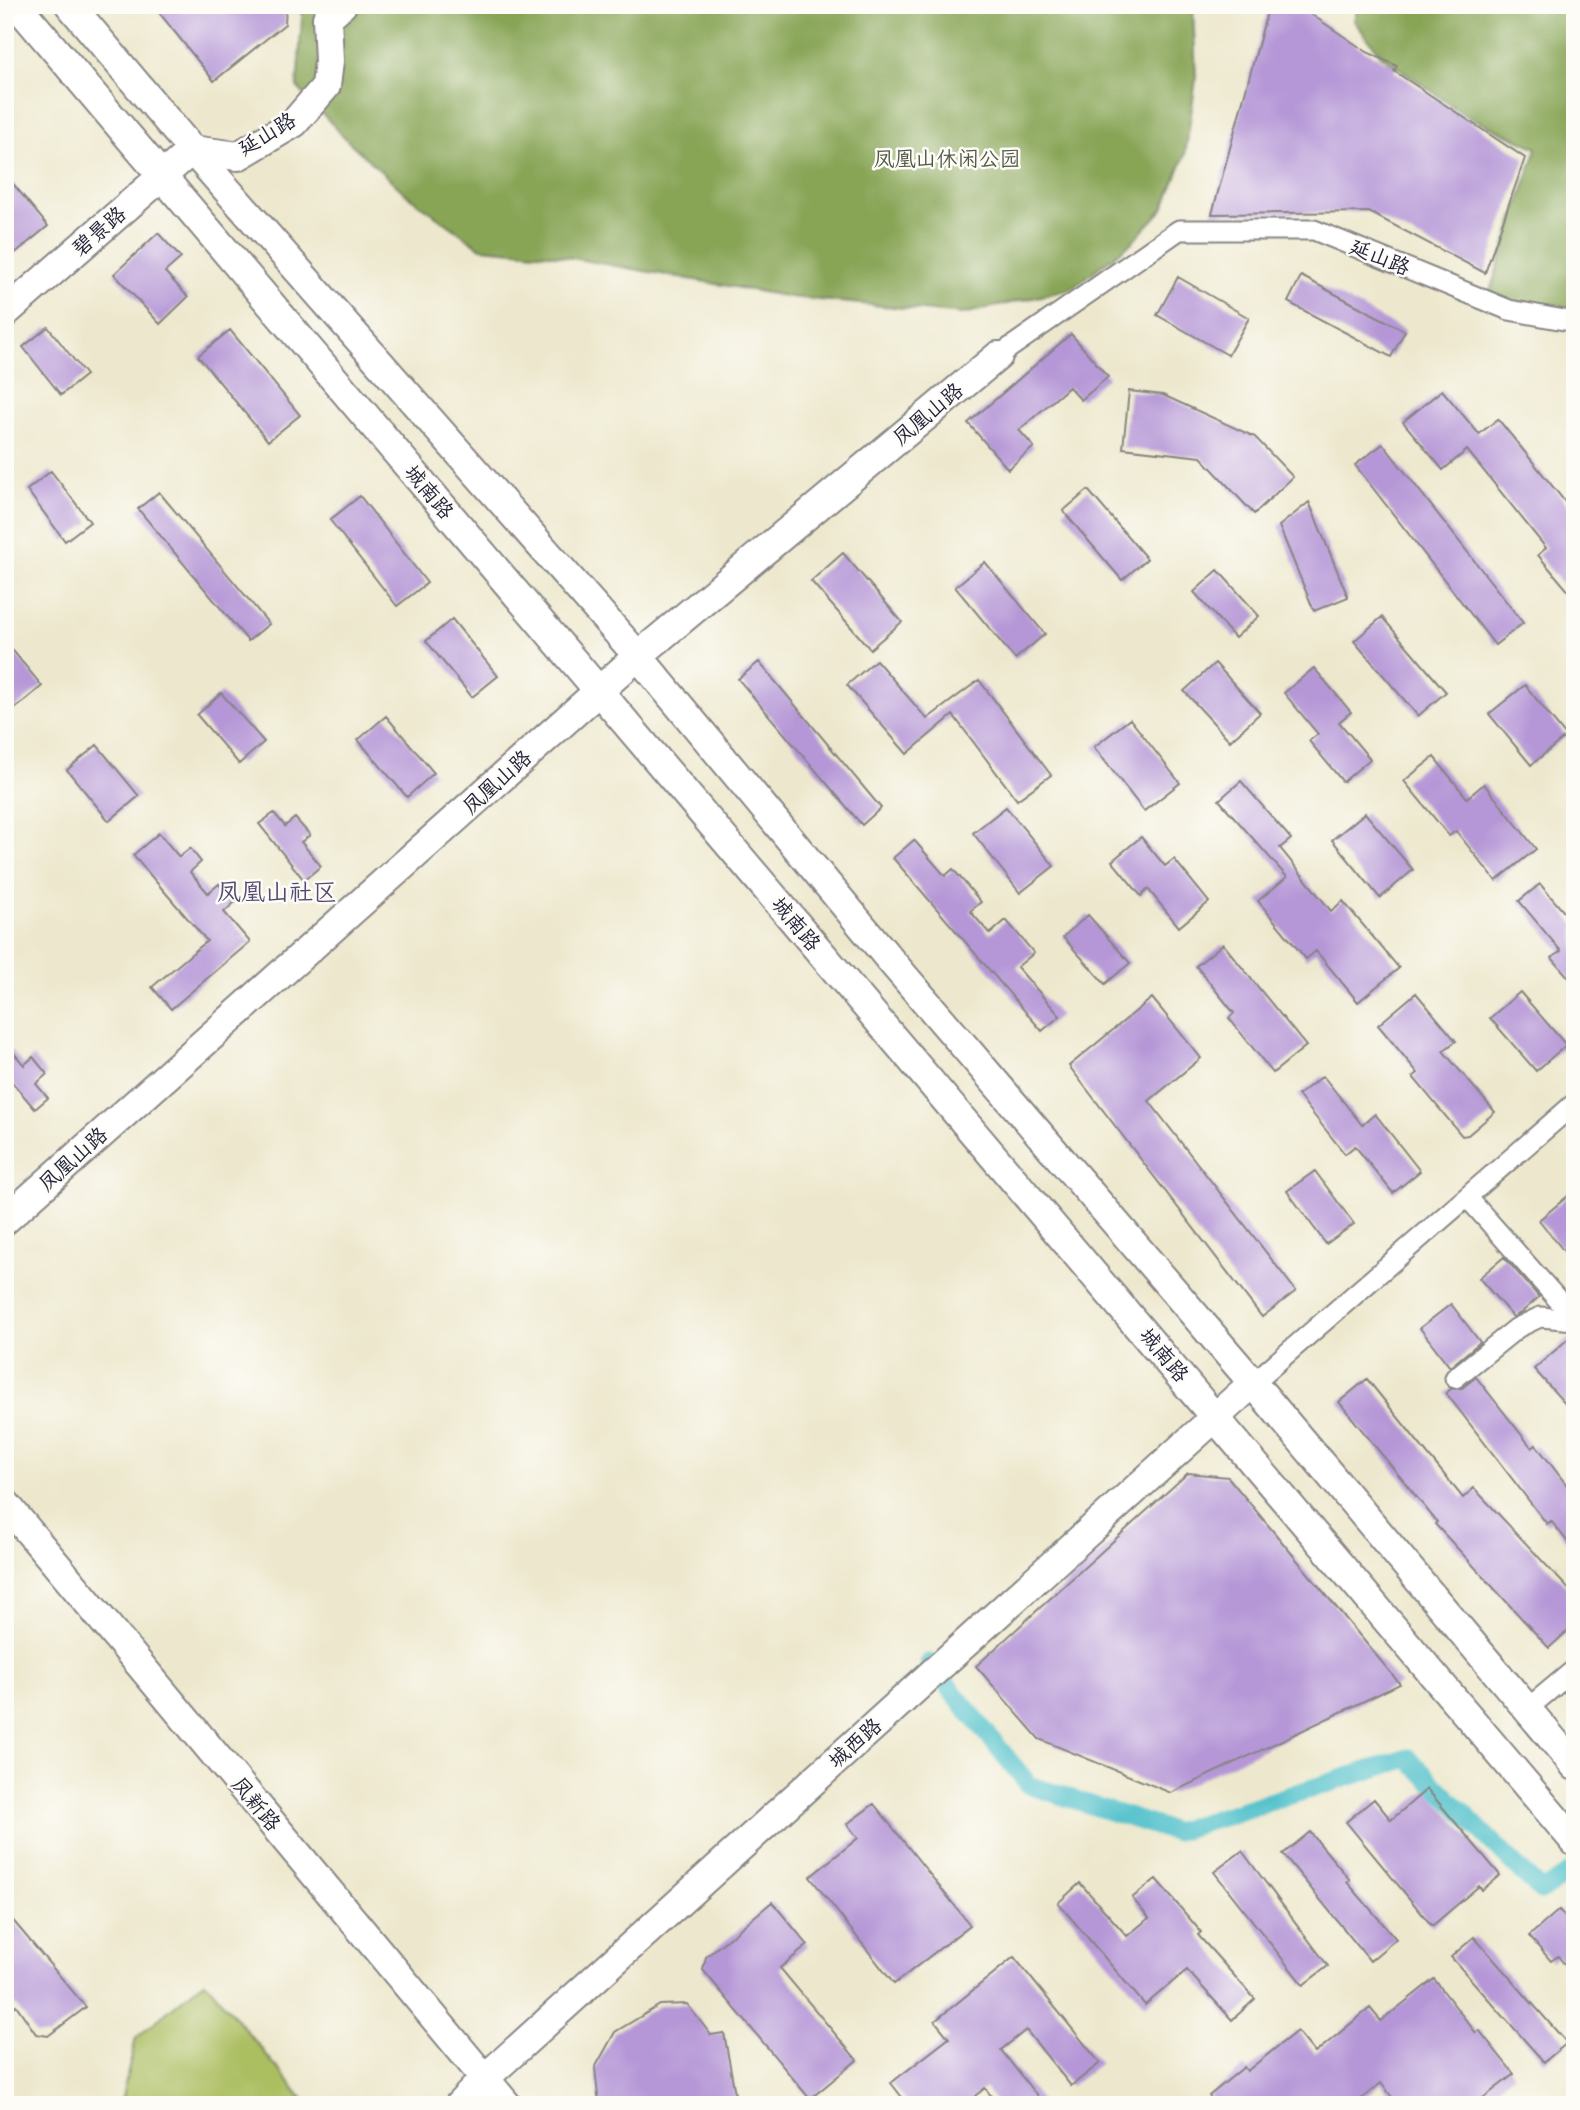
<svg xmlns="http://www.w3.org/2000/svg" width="1580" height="2110" font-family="Dekko,'LXGW WenKai TC',sans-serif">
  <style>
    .green { fill: #abbe61; stroke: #66704e; stroke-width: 2 }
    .forest { fill: #88a557; stroke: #556449; stroke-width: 2 }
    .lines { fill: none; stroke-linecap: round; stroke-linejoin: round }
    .canal { stroke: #55c2cc; stroke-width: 19 }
    .building { fill: #b597d7 }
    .street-casing { stroke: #888584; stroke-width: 23 }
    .secondary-casing { stroke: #888584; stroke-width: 32 }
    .street { stroke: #fff; stroke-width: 19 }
    .secondary { stroke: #fff; stroke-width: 28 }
    .labels { text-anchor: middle; stroke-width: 5; stroke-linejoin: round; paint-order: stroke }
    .street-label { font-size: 21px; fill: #22223b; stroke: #fdfcf7 }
    .park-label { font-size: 21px; fill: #525948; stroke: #fdfcf7 }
    .quarter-label { font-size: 24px; fill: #554b72; stroke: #fdfcf7 }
  </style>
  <rect width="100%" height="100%" fill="#fdfcf7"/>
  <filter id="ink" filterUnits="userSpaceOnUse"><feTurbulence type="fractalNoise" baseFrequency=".0143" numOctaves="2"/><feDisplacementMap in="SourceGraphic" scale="14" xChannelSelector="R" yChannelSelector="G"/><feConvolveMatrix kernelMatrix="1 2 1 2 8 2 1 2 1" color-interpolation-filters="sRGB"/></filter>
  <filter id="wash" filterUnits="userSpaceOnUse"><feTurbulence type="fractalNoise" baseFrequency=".00686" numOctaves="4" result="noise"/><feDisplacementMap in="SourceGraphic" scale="28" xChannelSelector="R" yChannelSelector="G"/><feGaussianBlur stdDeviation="1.57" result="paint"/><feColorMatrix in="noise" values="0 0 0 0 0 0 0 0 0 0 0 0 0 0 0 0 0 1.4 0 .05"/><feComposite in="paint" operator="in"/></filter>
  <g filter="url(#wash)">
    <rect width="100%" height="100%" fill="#ede8cd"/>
    <path class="green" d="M204,1981H205L308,2105H120L136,2038Z"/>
    <path class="forest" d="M303,5H1193L1196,79L1185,156L1163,209L1131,243L1071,289L963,314L790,297L549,254L481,248L408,196L348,141L297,87Z
      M1358,5H1575V320L1488,297L1537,148L1465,115L1381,55L1354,21Z"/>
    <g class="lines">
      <path class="canal" d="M929,1663L1029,1785L1174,1832L1408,1758L1541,1891L1575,1870"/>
    </g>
    <g id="blocks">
      <path class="building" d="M153,5H286L285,24L214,81Z
        M1269,5H1297L1367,52L1397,66L1394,71L1525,158L1485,273L1369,212L1212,214Z
        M5,174L48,226L14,254L5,244Z
        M158,233L181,258L165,272L188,297L160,324L114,274Z
        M1301,276L1405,331L1391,357L1288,302Z
        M1178,277L1249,318L1228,355L1157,315Z
        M48,327L86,375L61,395L23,347Z
        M230,330L300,415L268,441L198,356Z
        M1071,334L1108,377L1081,400L1069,387L1019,430L1034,447L1008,469L968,423Z
        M1442,390L1479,434L1498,419L1575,514V599L1538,555L1546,548L1467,450L1443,470L1403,422Z
        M1129,391L1163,395L1255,437L1293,477L1254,514L1201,457L1123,448Z
        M1383,444L1523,623L1495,645L1355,465Z
        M51,471L90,522L65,541L27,490Z
        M1088,490L1147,559L1122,580L1063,511Z
        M159,492L269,624L248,641L138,509Z
        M360,496L427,583L397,606L330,520Z
        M1309,502L1348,597L1314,611L1279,526Z
        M843,553L902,622L870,649L811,581Z
        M985,562L1045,634L1015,659L955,587Z
        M1218,570L1259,616L1235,638L1194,592Z
        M1382,617L1446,692L1418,716L1354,641Z
        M452,619L498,676L472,697L426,641Z
        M5,641L42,686L5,717Z
        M876,660L927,719L979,680L1051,775L1017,800L953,715L907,754L847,685Z
        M759,662L881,808L862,825L738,679Z
        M1215,663L1260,713L1230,741L1184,691Z
        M1314,668L1351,712L1339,722L1370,759L1343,782L1309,741L1318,734L1284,693Z
        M1525,685L1566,736L1531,765L1489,714Z
        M221,693L264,742L239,764L197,715Z
        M386,716L434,773L407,797L358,740Z
        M1130,719L1180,783L1144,811L1094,747Z
        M97,745L139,796L109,821L67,770Z
        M1434,757L1467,798L1484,784L1536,849L1496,881L1456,831L1449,836L1404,781Z
        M1241,781L1291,839L1280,848L1331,911L1343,901L1399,968L1358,1002L1316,951L1306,959L1258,901L1287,877L1219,800Z
        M1006,807L1054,866L1020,893L973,833Z
        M274,813L285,826L295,818L310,835L301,842L321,866L304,880L259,824Z
        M1365,813L1413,870L1380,898L1332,840Z
        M159,833L179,857L190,848L201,862L190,872L208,893L219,884L235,902L224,912L250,942L171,1009L152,987L207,941L133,855Z
        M1141,837L1165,866L1174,859L1209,902L1179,927L1148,889L1141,896L1112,861Z
        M914,840L945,876L953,869L981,902L970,911L990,934L1006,920L1034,953L1017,967L1060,1016L1042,1031L893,858Z
        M1540,884L1575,925V985L1552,958L1561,951L1519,901Z
        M1088,915L1130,963L1105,984L1063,937Z
        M1223,944L1306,1046L1273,1073L1229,1018L1234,1013L1196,966Z
        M1520,992L1566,1045L1536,1071L1490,1018Z
        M1416,993L1456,1041L1443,1051L1495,1112L1468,1135L1462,1136L1413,1077L1418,1073L1378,1025Z
        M1152,998L1201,1058L1149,1101L1296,1291L1262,1317L1069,1066Z
        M5,1043L24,1065L33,1057L47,1074L36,1084L48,1098L35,1109L5,1074Z
        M1323,1076L1362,1125L1375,1114L1420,1171L1393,1193L1355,1146L1345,1154L1298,1095Z
        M1315,1171L1354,1224L1326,1244L1287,1191Z
        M1568,1196L1575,1205V1265L1539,1220Z
        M1504,1257L1539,1297L1522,1312L1513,1317L1479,1278Z
        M1451,1304L1480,1342L1450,1367L1420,1328Z
        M1568,1339L1575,1347V1415L1534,1369Z
        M1476,1377L1532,1448L1536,1445L1575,1496V1551L1551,1521L1547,1524L1446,1393L1451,1389L1462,1388Z
        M1367,1379L1463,1498L1474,1488L1575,1596V1624L1549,1648L1435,1524L1437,1522L1339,1402Z
        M1188,1473L1228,1477L1400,1684L1171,1793L1039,1739L976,1666Z
        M1427,1789L1500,1875L1482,1890L1479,1886L1432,1926L1346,1822L1374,1799L1391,1820Z
        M874,1804L970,1925L894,1984L810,1877L858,1838L847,1824Z
        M1310,1832L1350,1880L1347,1882L1396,1939L1370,1961L1283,1854Z
        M1242,1851L1328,1966L1303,1985L1214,1872Z
        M1156,1879L1201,1932L1198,1935L1255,1999L1232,2020L1187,1970L1145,2005L1058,1903L1080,1883L1127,1936L1149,1918L1132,1898Z
        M772,1902L808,1945L780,1968L857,2060L810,2099L703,1970L706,1957Z
        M1559,1910L1575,1928V1978L1558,1956L1551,1961L1529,1936Z
        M5,1911L86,2007L48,2036L36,2034L16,2005L5,2013Z
        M1474,1937L1567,2043L1544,2062L1451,1957Z
        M1014,1957L1100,2063L1071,2086L1026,2030L1001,2050L1044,2105H998L985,2088L964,2105H908L891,2083L949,2038L935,2021Z
        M1434,1979L1476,2033L1479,2030L1514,2074L1474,2105H1398L1381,2083L1354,2105H1216L1209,2096L1244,2067L1247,2071L1297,2031L1315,2053L1370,2008L1381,2021Z
        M687,2004L711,2035L724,2033L737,2105H599L595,2068L615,2032L660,2005Z"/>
    </g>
  </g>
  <g filter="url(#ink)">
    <use href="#blocks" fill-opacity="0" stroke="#888584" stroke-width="2"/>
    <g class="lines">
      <g class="street-casing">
        <path id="street" d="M998,356L1179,230H1314L1509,310L1575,322
          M1467,1197L1575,1319
          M1455,1378L1517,1328L1540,1317L1575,1320
          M1253,1383L1575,1103
          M1527,1709L1575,1669"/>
      </g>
      <g class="secondary-casing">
        <path id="secondary" d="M17,5L1575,1842
          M70,5L192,150L638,656L891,961L1253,1383L1575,1766
          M5,313L192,150L238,156L294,123L326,86L329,61L327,18L342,5
          M5,1220L638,656L998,356
          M5,1503L507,2105
          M459,2105L484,2079L1253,1383"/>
      </g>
      <use href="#street" class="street"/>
      <use href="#secondary" class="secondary"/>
    </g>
  </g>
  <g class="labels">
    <g class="street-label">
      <text transform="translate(267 134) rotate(-31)" y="7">延山路</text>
      <text transform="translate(99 231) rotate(-41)" y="7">碧景路</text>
      <text transform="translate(1380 257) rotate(22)" y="7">延山路</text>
      <text transform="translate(928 414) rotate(-40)" y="7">凤凰山路</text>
      <text transform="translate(429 492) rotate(50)" y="7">城南路</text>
      <text transform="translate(497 782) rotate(-42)" y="7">凤凰山路</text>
      <text transform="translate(796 924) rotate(50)" y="7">城南路</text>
      <text transform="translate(73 1159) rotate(-42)" y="7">凤凰山路</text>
      <text transform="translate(1164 1355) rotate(50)" y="7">城南路</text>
      <text transform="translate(855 1743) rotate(-42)" y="7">城西路</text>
      <text transform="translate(256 1804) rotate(50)" y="7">凤新路</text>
    </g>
    <g class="park-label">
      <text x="947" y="166">凤凰山休闲公园</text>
    </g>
    <g class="quarter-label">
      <text x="277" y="900">凤凰山社区</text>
    </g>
  </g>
  <rect width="1580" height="2110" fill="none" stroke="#fdfcf7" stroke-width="28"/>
</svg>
